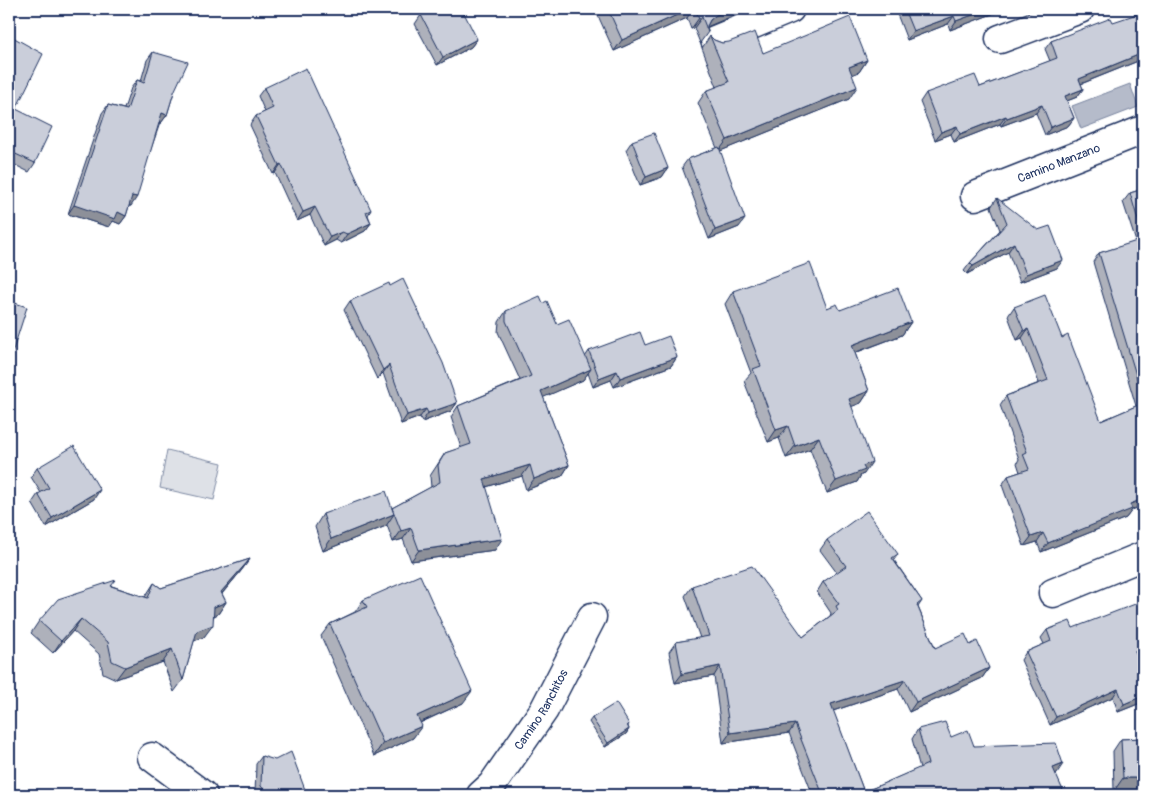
<svg xmlns="http://www.w3.org/2000/svg" width="1152" height="804" font-family="Pangolin,sans-serif">
  <style>
    .green { fill: #dee1e7; stroke: #7c88a2 }
    .water { fill: #b5bbca; stroke: #77839f }
    .lines { fill: none; stroke-linecap: round; stroke-linejoin: round }
    .minor-casing { stroke: #1b2f5e; stroke-width: 31 }
    .minor { stroke: #fff; stroke-width: 28 }
    .wall { fill: #aeb1bb; stroke: #1b2f5e }
    .shaded-wall { fill: #8d9099; stroke: #1b2f5e }
    .building { fill: #caceda; stroke: #1b2f5e }
    .labels { text-anchor: middle; stroke-width: 4; stroke-linejoin: round; paint-order: stroke }
    .street-label { font-size: 12px; fill: #1b2f5e; stroke: #fff }
  </style>
  <rect width="100%" height="100%" fill="#fff"/>
  <filter id="ink" filterUnits="userSpaceOnUse"><feTurbulence type="fractalNoise" baseFrequency=".02" numOctaves="2"/><feDisplacementMap in="SourceGraphic" scale="10" xChannelSelector="R" yChannelSelector="G"/><feConvolveMatrix kernelMatrix="1 2 1 2 8 2 1 2 1" color-interpolation-filters="sRGB"/></filter>
  <g filter="url(#ink)">
    <path class="green" d="M167,450L222,463L214,500L160,488Z"/>
    <path class="water" d="M1130,84L1138,107L1081,129L1072,106Z"/>
    <g class="lines">
      <g class="minor-casing">
        <g id="minor">
          <path d="M1000,39L1080,9"/>
          <path d="M715,40L790,9"/>
          <path id="s1" d="M975,196L1143,130"/>
          <path d="M1053,593L1143,556"/>
          <path d="M152,757L203,795"/>
          <path id="s2" d="M481,795L492,785L544,710L592,617"/>
        </g>
      </g>
      <use href="#minor" class="minor"/>
    </g>
    <path class="wall" d="M595,9H740L735,15L707,27L708,32L700,43L694,28L691,29L687,18L614,51Z
      M895,9H1002L1000,11L950,30L948,24L907,40Z
      M421,15L477,39L471,47L437,65L415,24Z
      M1113,22L1143,59L1081,84L1083,89L1077,97L1067,101L1074,118L1068,126L1045,135L1036,113L1001,126L1000,124L954,142L951,134L935,140L920,102L926,93L980,87L1050,61L1045,49L1051,41Z
      M9,35L16,109L35,163L29,172L9,162Z
      M710,36L714,40L722,43L763,53L867,60L859,72L852,75L849,99L720,151L739,227L709,239L682,167L688,159L717,148L698,103L706,91L717,87L702,48Z
      M153,52L174,92L167,115L161,123H160L131,206H129L126,216L120,224L113,221L109,227L68,214L102,113L108,105L124,109L131,88L137,80L141,81L147,60Z
      M264,88L371,210L368,215L371,223L365,231L341,243L336,240L324,246L310,215L297,221L275,173L273,174L250,125L256,116L265,112L258,96Z
      M632,141L668,168L662,177L640,185L626,150Z
      M1143,189V505L1132,510L1126,518L1041,552L1037,542L1024,546L1002,485L1008,476L1020,472L1017,463L1019,459L1000,405L1006,396L1039,383L1022,338L1017,340L1008,316L1014,307L1062,338L1101,421L1136,406L1093,262L1099,253L1136,242L1123,202L1130,193Z
      M997,198L1057,268L1020,282L1008,252L967,274L964,271L970,263L1000,230L991,207Z
      M733,291L911,322L902,335L855,353L869,391L861,403L851,406L864,474L861,475L857,482L827,493L810,449L786,458L779,438L768,442L744,381L751,373L725,304Z
      M350,301L457,403L451,411L422,422L420,417L401,424L383,373L377,379L344,310Z
      M543,303L557,324L585,357L589,351L645,345L677,357L671,366L614,387L611,380L593,387L588,373L583,380L543,397L569,465L562,476L526,490L522,476L486,487L495,550L411,561L403,539L393,542L387,525L386,526L323,551L315,527L323,514L392,508L431,487L430,476L445,453L461,448L451,417L458,406L520,380L498,332L499,322L506,311Z
      M37,468L94,499L46,527L32,503L38,494L41,493L31,477Z
      M827,540L898,554L894,560L922,601L918,607L935,648L970,645L989,668L982,678L909,712L898,689L833,711L864,792L920,768L912,739L918,729L951,737L974,746L1057,773L1055,774L1065,795L812,793L789,733L723,743L714,676L675,683L669,652L676,642L700,638L685,596L692,586L803,637L830,616L831,613L817,592L823,582L837,573L820,550Z
      M250,559L241,571L222,594L226,602L218,614L214,616L204,637L194,641L183,680L174,692L163,662L116,679L103,673L99,654L73,631L53,653L31,633L39,621L112,586L145,597L154,583L161,588Z
      M363,600L463,703L420,723L413,738L374,756L321,636L330,624L355,612Z
      M1073,628L1137,656L1143,673V702L1118,712L1113,697L1050,725L1021,660L1026,652L1044,644L1041,638L1047,630Z
      M592,718L629,724L628,726L629,729L626,734L605,747L589,722Z
      M1143,738V795H1140V790L1114,791L1113,751L1121,739Z
      M262,756L307,795H255L256,764Z"/>
    <path class="shaded-wall" d="M690,9H693L687,18L614,51L622,40Z
      M731,9H740L735,15L709,26L706,28L710,20L716,15Z
      M989,9H1002L1000,11L950,30L956,21Z
      M954,16L948,24L907,40L913,31Z
      M702,17L694,28L691,29L699,18Z
      M477,39L471,47L437,65L443,57Z
      M1143,53V59L1073,87L1079,79Z
      M867,60L859,72L840,79L849,67Z
      M857,87L849,99L718,152L727,140Z
      M1083,89L1077,97L1059,104L1065,96Z
      M1042,105L1036,113L1001,126L1007,118Z
      M162,113L167,115L161,123L156,122Z
      M1006,116L1000,124L954,142L960,134Z
      M1074,118L1068,126L1045,135L1051,127Z
      M957,126L951,134L935,140L941,132Z
      M281,164L275,173L273,174L279,165Z
      M668,168L662,177L640,185L646,177Z
      M132,196L137,197L131,206L126,205Z
      M74,205L118,212L126,216L120,224L113,221L109,227L68,214Z
      M315,207L310,215L297,221L303,212Z
      M745,219L739,227L709,239L715,230Z
      M371,223L365,231L341,243L347,234Z
      M342,232L336,240L324,246L330,237Z
      M1014,243L1008,252L967,274L973,266Z
      M1063,260L1057,268L1020,282L1026,274Z
      M911,322L902,335L843,357L852,345Z
      M1028,329L1022,338L1017,340L1024,331Z
      M677,357L671,366L614,387L620,378Z
      M389,365L383,373L377,379L383,370Z
      M591,369L583,380L533,402L541,391Z
      M617,371L611,380L593,387L599,378Z
      M869,391L861,403L840,411L849,399Z
      M457,403L451,411L422,422L428,413Z
      M426,409L420,417L401,424L407,415Z
      M788,426L779,438L768,442L776,430Z
      M819,437L810,449L786,458L795,446Z
      M872,462L864,474L861,475L857,482L827,493L836,481L863,466Z
      M530,465L522,476L476,490L484,479Z
      M569,465L562,476L526,490L534,479Z
      M100,490L94,499L46,527L52,518Z
      M1143,499V505L1132,510L1126,518L1041,552L1048,543L1130,504Z
      M394,514L386,526L323,551L331,539Z
      M411,528L403,539L393,542L401,531Z
      M1043,533L1037,542L1024,546L1031,537Z
      M502,539L495,550L411,561L419,550Z
      M250,559L241,571L213,604L221,592Z
      M226,602L218,614L206,619L214,607Z
      M81,619L73,631L53,653L61,641Z
      M213,625L204,637L188,643L197,631Z
      M1143,648V653L1129,659L1135,651Z
      M172,649L163,662L116,679L125,667Z
      M720,666L714,676L675,683L682,674Z
      M989,668L982,678L909,712L916,702Z
      M905,680L898,689L824,714L831,704Z
      M1118,689L1113,697L1050,725L1056,717Z
      M472,691L463,703L408,728L417,716Z
      M1143,696V702L1118,712L1124,704Z
      M795,724L789,733L723,743L730,733Z
      M422,726L413,738L374,756L383,743Z
      M629,729L626,734L605,747L608,743Z
      M1063,764L1057,773L1046,777L1053,768Z
      M1123,778H1143V785L1140,790L1114,791Z"/>
    <path class="building" d="M434,9H462L477,39L443,57L421,15Z
      M608,9H690L622,40Z
      M695,9H731L716,15L710,20L707,26L708,32L702,17L699,18Z
      M904,9H989L956,21L954,16L913,31Z
      M1143,12V53L1079,79L1083,89L1065,96L1074,118L1051,127L1042,105L1007,118L1006,116L960,134L957,126L941,132L926,93L975,75L980,87L1057,58L1051,41L1111,18L1113,22Z
      M850,17L867,60L849,67L857,87L727,140L706,91L729,82L710,36L714,40L722,43L729,42L755,32L763,53Z
      M9,35L43,54L16,109L52,127L35,163L9,151Z
      M153,52L188,62L174,92L167,115L162,113L137,197L132,196L126,216L118,212L115,219L74,205L108,105L127,110L137,80L144,83Z
      M306,68L371,210L366,212L371,223L347,234L342,232L330,237L315,207L303,212L281,164L279,165L256,116L273,108L264,88Z
      M654,133L668,168L646,177L632,141Z
      M719,147L745,219L715,230L688,159Z
      M1143,189V237L1130,193Z
      M997,198L1038,230L1050,226L1063,260L1026,274L1014,243L973,266L970,263L1007,223Z
      M1143,239V398L1099,253Z
      M810,263L827,308L837,304L840,310L898,288L911,322L852,345L869,391L849,399L872,462L863,466L865,470L836,481L819,437L795,446L788,426L776,430L753,369L761,366L733,291Z
      M403,279L443,363L457,403L428,413L426,409L407,415L389,365L383,370L350,301L389,283L390,286Z
      M1045,295L1062,338L1068,335L1101,421L1143,403V499L1130,504L1132,509L1048,543L1043,533L1031,537L1008,476L1029,469L1023,454L1027,452L1006,396L1048,380L1028,329L1024,331L1014,307Z
      M540,296L543,303L547,301L557,324L569,319L591,369L541,391L569,465L534,479L530,465L484,479L502,539L419,550L411,528L401,531L392,508L440,482L438,465L445,453L471,444L458,406L531,376L506,321V311Z
      M9,301L27,307L9,363Z
      M640,332L645,345L669,336L677,357L620,378L617,371L599,378L589,351Z
      M74,446L100,490L52,518L38,494L49,488L37,468Z
      M386,491L394,514L331,539L323,514Z
      M867,511L898,554L892,558L922,601L917,605L935,648L965,634L970,645L977,641L989,668L916,702L905,680L831,704L864,792L928,764L918,729L945,722L951,737L968,730L974,746L1056,743L1063,764L1053,768L1065,795H806L821,790L795,724L730,733L720,666L682,674L676,642L709,636L692,586L752,566L803,637L838,610L836,606L839,604L823,582L846,566L827,540Z
      M250,559L221,592L226,602L214,607L213,625L197,631L183,680L172,649L125,667L112,661L108,642L81,619L61,641L39,621L58,599L116,580L111,586L148,598L154,583L161,588Z
      M420,575L472,691L417,716L422,726L383,743L330,624L367,607L363,600Z
      M1143,601V648L1135,651L1143,673V696L1124,704L1118,689L1056,717L1026,652L1051,641L1047,630L1070,621L1073,628Z
      M616,703L629,724L627,725L629,729L608,743L592,718Z
      M1143,738V778H1123L1121,739Z
      M291,752L307,795H269L268,794L261,786L262,756L275,760Z"/>
  </g>
  <g class="labels">
    <g class="street-label">
      <text dy="4" stroke="none"><textPath href="#s1" startOffset="90">Camino Manzano</textPath></text>
      <text dy="4" stroke="none"><textPath href="#s2" startOffset="105">Camino Ranchitos</textPath></text>
    </g>
  </g>
  <rect width="1152" height="804" fill="none" stroke="#fff" stroke-width="30"/>
  <rect x="15" y="15" width="1122" height="774" fill="none" stroke="#1b2f5e" stroke-width="2" filter="url(#ink)"/>
</svg>
